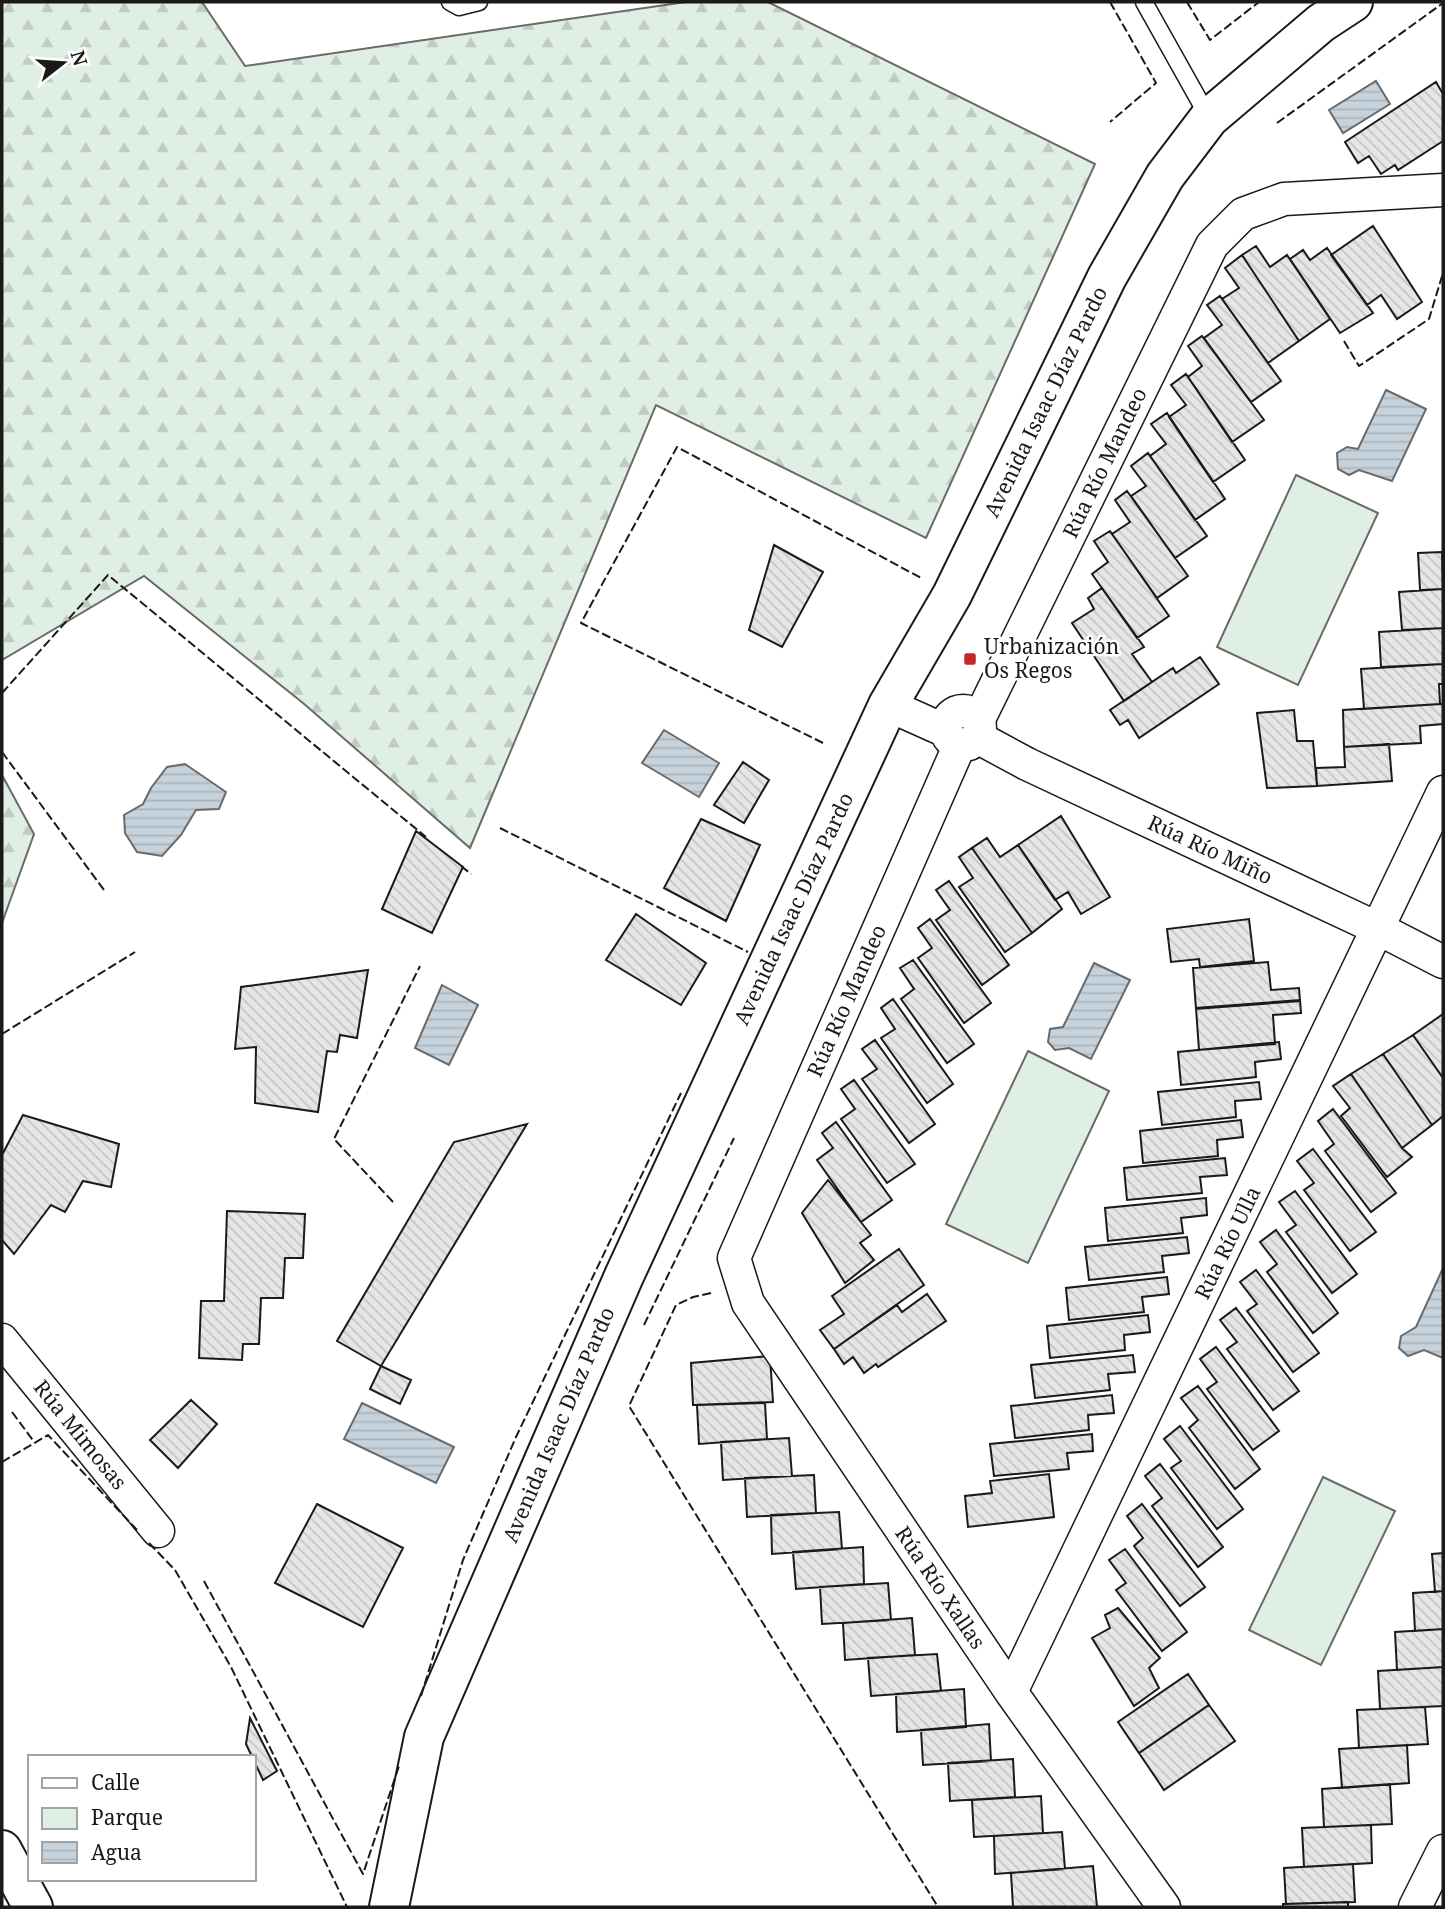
<svg xmlns="http://www.w3.org/2000/svg" width="1445" height="1909" font-family="'Noto Serif',serif">
  <style>
    .green { fill: #e0efe3; stroke: #6a6a6a; stroke-width: 2 }
    .forest { fill: url(#forest-firs); stroke: #6a6a6a; stroke-width: 2 }
    .water { fill: url(#water-rules); stroke: #6a6a6a; stroke-width: 2 }
    .building { fill: url(#building-back-hatch); stroke: #1a1a1a; stroke-width: 2 }
    .lines { fill: none; stroke-linecap: round; stroke-linejoin: round }
    .lane-casing { stroke: #1a1a1a; stroke-width: 19 }
    .street-casing { stroke: #1a1a1a; stroke-width: 35 }
    .secondary-casing { stroke: #1a1a1a; stroke-width: 42 }
    .lane { stroke: #fff; stroke-width: 16 }
    .street { stroke: #fff; stroke-width: 32 }
    .secondary { stroke: #fff; stroke-width: 38 }
    .fence { stroke: #1a1a1a; stroke-width: 2; stroke-dasharray: 9 3.5; stroke-linecap: butt }
    .poi-dot { fill: #c62828; stroke: #fff; stroke-width: 2.5 }
    .labels { text-anchor: middle; stroke-width: 5; stroke-linejoin: round; paint-order: stroke }
    .street-label { font-size: 21px; fill: #1a1a1a; stroke: #fff }
    .poi-label { font-size: 21px; fill: #1a1a1a; stroke: #fff; text-anchor: start }
  </style>
  <defs>
    <pattern id="forest-firs" width="22" height="20" patternUnits="userSpaceOnUse" patternTransform="scale(1.75)"><rect width="22" height="20" fill="#e0efe3"/><path d="M5 1l3.5 6h-7zM16 11l3.5 6h-7z" fill="#c0ccc2"/></pattern>
    <pattern id="water-rules" width="6" height="5" patternUnits="userSpaceOnUse" patternTransform="scale(1.75)"><rect width="6" height="5" fill="#c6d2dc"/><path d="M0 2.5h6" fill="none" stroke="#aab4bc"/></pattern>
    <pattern id="building-back-hatch" width="6" height="6" patternUnits="userSpaceOnUse" patternTransform="scale(1.75)"><rect width="6" height="6" fill="#e6e6e6"/><path d="M-1 5l2 2M0 0l6 6M5-1l2 2" fill="none" stroke="#c5c5c5"/></pattern>
  </defs>
  <rect width="100%" height="100%" fill="#fff"/>
  <path class="green" d="M1296,475L1378,513L1298,685L1217,647Z
    M1028,1051L1109,1091L1028,1263L946,1224Z
    M1323,1477L1395,1511L1321,1665L1249,1630Z"/>
  <path class="forest" d="M2,2H202L245,66L686,2H768L1095,164L926,538L656,405L470,848L303,703L144,576L2,660Z
    M2,775L34,834L2,923Z"/>
  <path class="water" d="M1376,81L1390,104L1343,133L1329,110Z
    M1386,390L1426,409L1392,481L1359,470L1349,475L1338,469L1337,453L1347,447L1358,449Z
    M664,730L719,763L699,797L642,763Z
    M185,764L226,792L219,809L196,810L181,835L162,856L137,852L125,833L124,815L143,804L151,788L167,767Z
    M1094,963L1130,980L1091,1059L1069,1048L1055,1050L1048,1042L1050,1029L1063,1027Z
    M442,985L478,1005L449,1065L415,1048Z
    M1443,1268V1358L1424,1350L1408,1356L1399,1348L1401,1336L1416,1327Z
    M362,1403L454,1447L436,1483L344,1439Z"/>
  <path class="building" d="M1436,82L1443,94V141L1398,170L1395,165L1381,174L1369,156L1358,163L1345,142Z
    M1373,226L1422,302L1397,319L1381,295L1367,305L1331,255Z
    M1256,246L1270,267L1287,255L1330,319L1299,341L1242,255Z
    M1327,248L1373,313L1340,333L1290,259L1303,250L1310,260Z
    M1242,255L1299,341L1268,363L1222,299L1239,288L1225,268Z
    M1220,296L1281,381L1251,402L1204,338L1222,325L1207,305Z
    M1202,336L1264,420L1232,442L1188,377L1202,366L1188,346Z
    M1186,374L1245,460L1213,482L1169,417L1186,405L1171,385Z
    M1167,413L1225,499L1195,520L1150,456L1166,444L1151,424Z
    M1148,453L1207,536L1175,558L1131,496L1146,486L1131,466Z
    M1127,491L1188,576L1157,598L1112,534L1130,522L1115,500Z
    M1110,531L1169,616L1137,638L1092,574L1108,562L1094,541Z
    M774,545L823,572L782,647L749,630Z
    M1442,552L1443,589L1420,590L1418,553Z
    M1102,588L1144,647L1132,654L1152,682L1124,701L1072,623L1094,609L1088,598Z
    M1443,589V628L1402,630L1399,592Z
    M1443,628V664L1381,667L1379,632Z
    M1200,657L1219,684L1139,738L1128,720L1120,725L1110,710L1173,668L1176,673Z
    M1443,664V684H1439L1440,704L1364,709L1361,669Z
    M1440,704H1443V724L1420,726L1421,743L1344,747L1343,710Z
    M1294,710L1297,741H1313L1317,786L1267,788L1257,713Z
    M1389,744L1392,781L1317,786L1316,768L1345,767L1344,747Z
    M743,762L769,780L744,823L714,805Z
    M1061,816L1110,897L1081,914L1068,892L1055,900L1018,845Z
    M701,819L760,845L726,921L664,888Z
    M416,831L463,867L432,933L382,909Z
    M987,838L1000,857L1018,845L1062,909L1032,933L972,848Z
    M972,848L1032,933L1005,952L959,887L973,878L959,857Z
    M949,881L1009,965L982,985L936,920L950,910L936,890Z
    M636,914L706,963L681,1005L606,960Z
    M930,919L991,1003L964,1023L918,958L932,948L918,928Z
    M1249,919L1254,961L1200,967L1199,959L1171,962L1167,929Z
    M913,960L974,1044L947,1063L901,999L914,989L900,968Z
    M1268,962L1271,990L1299,988L1300,1001L1196,1009L1193,968Z
    M368,970L357,1038L340,1035L337,1052L327,1051L318,1112L255,1103L256,1047L235,1049L241,987Z
    M893,999L953,1084L927,1103L881,1038L895,1029L881,1008Z
    M1300,1000L1301,1013L1273,1015L1275,1044L1199,1050L1196,1008Z
    M1443,1014V1078L1413,1035Z
    M1413,1035L1443,1078V1116L1432,1125L1383,1054Z
    M875,1040L935,1124L909,1143L862,1079L877,1069L862,1049Z
    M1279,1042L1281,1059L1255,1062L1256,1077L1181,1085L1178,1052Z
    M1383,1054L1432,1125L1402,1148L1351,1074Z
    M1351,1074L1402,1148L1412,1157L1387,1177L1341,1116L1350,1108L1333,1086Z
    M854,1080L915,1164L887,1183L841,1119L855,1109L841,1089Z
    M1259,1082L1261,1099L1235,1101L1236,1117L1162,1125L1158,1092Z
    M1333,1109L1396,1193L1371,1212L1325,1151L1334,1144L1318,1121Z
    M23,1115L119,1144L111,1187L83,1181L65,1212L51,1205L14,1254L2,1240V1155Z
    M1241,1120L1243,1137L1217,1140L1218,1156L1143,1163L1140,1131Z
    M836,1122L892,1200L861,1222L817,1160L833,1148L822,1133Z
    M527,1124L381,1366L337,1341L454,1142Z
    M1313,1149L1376,1232L1350,1251L1304,1190L1314,1183L1297,1161Z
    M1225,1158L1227,1175L1200,1177L1202,1193L1127,1200L1124,1168Z
    M828,1180L871,1235L860,1243L874,1260L845,1283L802,1213Z
    M1295,1191L1357,1274L1332,1293L1286,1232L1296,1225L1279,1202Z
    M1206,1198L1207,1215L1181,1218L1183,1233L1108,1241L1105,1208Z
    M227,1211L305,1214L303,1258H285L283,1298H261L259,1344H243L242,1360L199,1358L201,1301H224Z
    M1276,1230L1338,1313L1313,1333L1267,1272L1277,1264L1260,1242Z
    M1187,1237L1189,1253L1162,1256L1164,1272L1089,1280L1085,1247Z
    M899,1249L924,1285L834,1349L820,1330L844,1314L832,1296Z
    M1256,1270L1319,1353L1293,1372L1247,1311L1257,1304L1240,1282Z
    M1167,1277L1169,1294L1142,1297L1144,1312L1069,1320L1066,1288Z
    M927,1294L946,1321L878,1367L876,1364L864,1373L853,1357L844,1364L834,1349L897,1305L902,1312Z
    M1236,1308L1299,1391L1273,1410L1227,1349L1237,1342L1220,1320Z
    M1148,1315L1150,1332L1124,1335L1125,1350L1050,1358L1047,1326Z
    M1216,1347L1279,1431L1253,1450L1207,1389L1217,1382L1200,1359Z
    M1133,1355L1135,1372L1108,1374L1110,1390L1035,1398L1031,1365Z
    M770,1356L773,1402L693,1405L691,1363Z
    M381,1366L411,1380L400,1404L370,1389Z
    M1198,1386L1260,1469L1235,1489L1189,1428L1198,1420L1181,1398Z
    M1112,1395L1114,1413L1088,1415L1089,1430L1015,1438L1011,1406Z
    M191,1400L217,1424L178,1468L150,1440Z
    M765,1403L767,1439L699,1444L697,1405Z
    M1180,1426L1243,1509L1217,1529L1171,1468L1181,1461L1164,1439Z
    M1092,1434L1093,1451L1067,1453L1069,1469L994,1476L990,1444Z
    M789,1438L792,1476L723,1480L721,1442Z
    M1160,1464L1223,1547L1198,1567L1152,1506L1162,1498L1145,1476Z
    M1049,1474L1054,1517L968,1527L965,1496L992,1493L990,1481Z
    M814,1475L816,1513L747,1517L745,1478Z
    M317,1504L403,1548L363,1627L275,1583Z
    M1142,1504L1205,1587L1180,1606L1134,1546L1143,1538L1127,1516Z
    M839,1512L842,1549L772,1554L771,1515Z
    M863,1547L864,1584L796,1589L793,1552Z
    M1125,1549L1187,1632L1162,1651L1116,1590L1126,1583L1109,1560Z
    M1443,1553V1591L1435,1592L1432,1554Z
    M888,1583L891,1620L822,1624L820,1587Z
    M1443,1591V1629L1415,1631L1413,1593Z
    M1118,1608L1160,1658L1149,1668L1159,1688L1134,1706L1092,1638L1110,1628L1105,1615Z
    M912,1618L915,1655L845,1660L843,1623Z
    M1443,1629V1667L1397,1670L1395,1632Z
    M937,1654L941,1691L871,1696L868,1658Z
    M1443,1667V1706L1380,1709L1378,1671Z
    M1188,1674L1209,1705L1139,1753L1118,1722Z
    M964,1689L966,1727L897,1732L896,1694Z
    M1209,1705L1235,1741L1164,1790L1139,1753Z
    M1425,1707L1428,1744L1359,1748L1357,1710Z
    M250,1718L277,1771L263,1780L246,1744Z
    M989,1724L991,1761L923,1765L921,1730Z
    M1407,1745L1409,1783L1342,1788L1339,1749Z
    M1013,1759L1015,1797L950,1801L948,1763Z
    M1390,1784L1392,1824L1324,1827L1322,1789Z
    M1041,1796L1043,1833L974,1837L972,1800Z
    M1371,1825L1372,1863L1304,1867L1302,1828Z
    M1062,1832L1065,1869L995,1874L994,1836Z
    M1353,1864L1355,1902L1286,1904L1284,1868Z
    M1093,1866L1097,1907H1013L1011,1873Z
    M1348,1902V1907H1283V1904Z"/>
  <g class="lines">
    <g class="lane-casing">
      <path id="lane" d="M450,2L459,7L479,2
        M1144,2L1209,118"/>
    </g>
    <g class="street-casing">
      <path id="street" d="M888,705L946,731
        M946 728a17 17 0 1 1 34 0a17 17 0 1 1-34 0Z
        M978,721L1212,245L1243,214L1284,199L1443,190
        M977,737L1027,764L1377,928L1443,962
        M960,744L734,1258L748,1303L1011,1692L1164,1907
        M2,1340L158,1531
        M1011,1692L1443,792
        M1415,1907L1443,1851"/>
    </g>
    <g class="secondary-casing">
      <path id="secondary" d="M2,1850L33,1907
        M389,1907L424,1737L624,1276L888,705L952,595L1107,277L1165,176L1209,118L1321,23L1353,2"/>
    </g>
    <use href="#lane" class="lane"/>
    <use href="#street" class="street"/>
    <use href="#secondary" class="secondary"/>
    <path class="fence" d="M1110,2L1156,83L1110,122
      M1187,2L1210,40L1259,2
      M1277,123L1443,3
      M1344,341L1359,366L1429,319L1443,273
      M2,693L108,575L426,837
      M823,743L581,623L677,447L923,579
      M2,752L104,890
      M500,828L748,952
      M461,866L471,874
      M2,1034L135,952
      M393,1202L334,1139L420,966
      M711,1293L693,1297L676,1305L629,1406L938,1907
      M644,1325L734,1138
      M12,1412L35,1443
      M2,1462L48,1435L137,1530
      M149,1543L175,1570L231,1667L347,1907
      M204,1581L363,1874L399,1766
      M421,1696L463,1560L516,1437L681,1093"/>
  </g>
  <rect class="poi-dot" x="963" y="652" width="14" height="14" rx="3.5"/>
  <g class="labels">
    <g class="street-label">
      <text transform="translate(1046 402) rotate(-64)" y="7">Avenida Isaac Díaz Pardo</text>
      <text transform="translate(1105 463) rotate(-64)" y="7">Rúa Río Mandeo</text>
      <text transform="translate(1210 850) rotate(25)" y="7">Rúa Río Miño</text>
      <text transform="translate(794 909) rotate(-65)" y="7">Avenida Isaac Díaz Pardo</text>
      <text transform="translate(847 1001) rotate(-66)" y="7">Rúa Río Mandeo</text>
      <text transform="translate(1228 1243) rotate(-64)" y="7">Rúa Río Ulla</text>
      <text transform="translate(559 1425) rotate(-67)" y="7">Avenida Isaac Díaz Pardo</text>
      <text transform="translate(80 1435) rotate(51)" y="7">Rúa Mimosas</text>
      <text transform="translate(940 1588) rotate(56)" y="7">Rúa Río Xallas</text>
    </g>
    <g class="poi-label">
      <text x="984" y="654">Urbanización<tspan x="984" dy="24">Os Regos</tspan></text>
    </g>
  </g>
  <rect width="1445" height="1909" fill="none" stroke="#1a1a1a" stroke-width="7"/>
  <rect x="28" y="1755" width="228" height="126" fill="#ffffff" stroke="#a3a3a3" stroke-width="2"/>
  <rect x="42" y="1778" width="35" height="10" fill="#ffffff" stroke="#a3a3a3" stroke-width="2"/>
  <text x="91" y="1790" font-size="21" fill="#1a1a1a">Calle</text>
  <rect x="42" y="1808" width="35" height="21" fill="#e0efe3" stroke="#a3a3a3" stroke-width="2"/>
  <text x="91" y="1825" font-size="21" fill="#1a1a1a">Parque</text>
  <rect x="42" y="1842" width="35" height="21" fill="url(#water-rules)" stroke="#a3a3a3" stroke-width="2"/>
  <text x="91" y="1860" font-size="21" fill="#1a1a1a">Agua</text>
  <g transform="translate(63 63) rotate(73)" stroke="#ffffff" stroke-width="5" paint-order="stroke">
  <path d="M0-5L12 26L0 18L-12 26Z" fill="#1a1a1a"/>
  <text y="-10" font-size="19" font-weight="bold" text-anchor="middle" fill="#1a1a1a">N</text>
  </g>
</svg>
